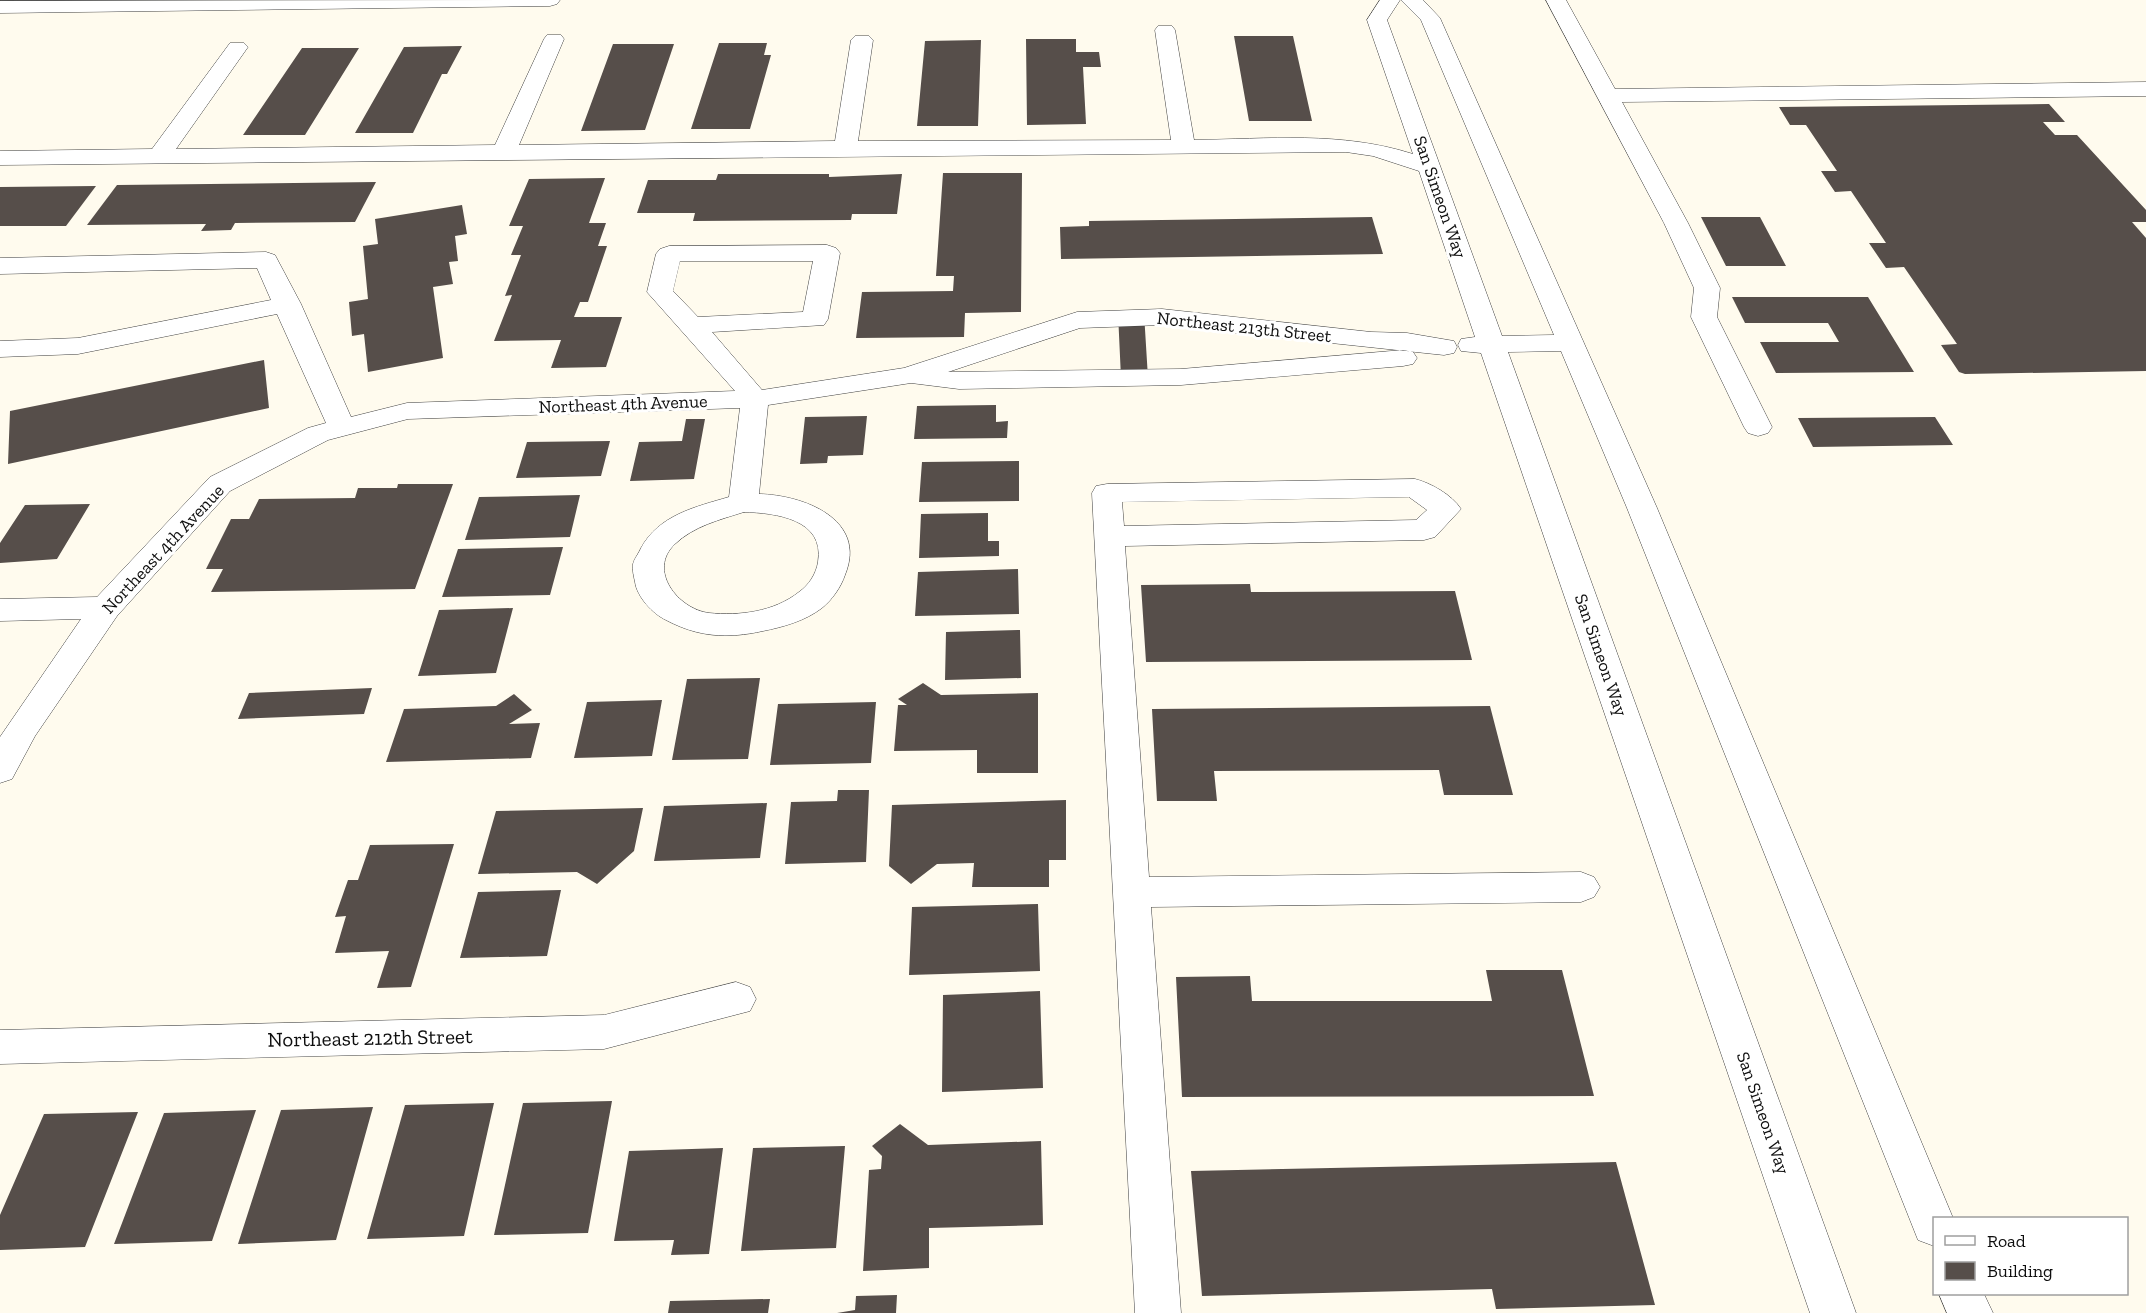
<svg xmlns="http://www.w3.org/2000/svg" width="2146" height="1313" font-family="'Zilla Slab',serif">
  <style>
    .building { fill: #564e4a }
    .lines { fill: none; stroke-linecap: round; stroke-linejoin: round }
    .minor-casing { stroke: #414141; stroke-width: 1 }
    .minor { fill: #fff; fill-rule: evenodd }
    .labels { text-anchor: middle; stroke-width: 6; stroke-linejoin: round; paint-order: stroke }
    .street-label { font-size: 18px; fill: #0e0e0e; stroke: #fff }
    .near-street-label { font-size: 21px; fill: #0e0e0e; stroke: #fff }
  </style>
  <rect width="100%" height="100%" fill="#fffbee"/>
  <path class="building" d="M1234,36H1293L1312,121H1249Z
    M1026,39H1076V52H1099L1101,67H1083L1086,124L1027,125Z
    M981,40L978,126H917L925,41Z
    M719,43H767L764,55H771L750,129H691Z
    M613,44H674L645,130L581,131Z
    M462,46L447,74H442L413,133H355L404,47Z
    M302,48H359L305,135H243Z
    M2049,104L2065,122H2043L2055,135H2077L2146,210V222H2132L2146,238V371L1965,374L1959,372L1941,345L1957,344L1904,267L1886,268L1869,243H1886L1851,191L1835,192L1821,171H1837L1806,125H1790L1779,107Z
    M943,173H1022L1021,312L965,313L964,337L856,338L862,292L953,291L954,276H936Z
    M718,174H829V177L902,174L897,214H852L851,220L693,221L695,213H637L648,180H716Z
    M605,178L589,223H606L598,246H607L588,302H580L574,317H622L606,367L551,368L561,340L494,341L512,295L505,296L521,255H511L523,226H509L529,179Z
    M376,182L355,222L235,223L231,230L201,231L206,224L87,225L117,185Z
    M96,186L66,226H0V187Z
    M462,205L467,234L455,236L458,261L449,262L453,284L433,287L443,358L368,372L364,334L352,336L349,302L368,299L363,246L378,244L375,219Z
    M1372,217L1383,254L1061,259L1060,227L1089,226V221Z
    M1701,217H1760L1786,266H1726Z
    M1732,297H1868L1914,372L1776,373L1760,342H1839L1828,323H1745Z
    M1118,313H1144L1148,378H1121Z
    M264,360L269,408L8,464L10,411Z
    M996,405V422L1008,421L1007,438L914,439L917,406Z
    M867,416L863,455L828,456L827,463L800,464L805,417Z
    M1935,417L1953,445L1813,447L1798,418Z
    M686,419H705L694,479L630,481L639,442L682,441Z
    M610,441L601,476L516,478L527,442Z
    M1019,461V501L919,502L922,462Z
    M398,484H453L415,589L211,592L223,569H206L231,519H249L259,499L355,498L358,488H397Z
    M580,495L570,537L465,540L479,497Z
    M90,504L57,559L0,563V543L25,505Z
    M988,513V541H999V556L919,558L921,514Z
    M563,547L550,595L442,597L458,549Z
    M1018,569L1019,614L915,616L918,572Z
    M1250,584L1251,592L1455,591L1472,660L1146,662L1141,585Z
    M513,608L496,673L418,676L439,610Z
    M1020,630L1021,678L945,680L946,632Z
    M760,678L748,759L672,760L687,679Z
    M923,683L941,695L1038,693V773H977V750L894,751L898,705H907L898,699Z
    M372,688L364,714L238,719L249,693Z
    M514,694L532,710L509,724L540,723L531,758L386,762L404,709L496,706Z
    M662,700L652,756L574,758L587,702Z
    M876,702L871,763L770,765L778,704Z
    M1490,706L1513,795H1444L1439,770L1214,771L1217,801H1157L1152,709Z
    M838,790H869L866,862L785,864L791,802L837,801Z
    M1066,800V860H1049V887H972L974,863L937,864L911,884L889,866L892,805Z
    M767,803L760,858L654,861L664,806Z
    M643,808L634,851L597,884L577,872L478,874L496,811Z
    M454,844L411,987L377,988L389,951L335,953L346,916L335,917L348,880H358L370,845Z
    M561,890L547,956L460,958L478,892Z
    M1038,904L1040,971L909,975L912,907Z
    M1486,970H1562L1594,1096L1182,1097L1176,977L1250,976L1252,1001H1492Z
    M1040,991L1043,1088L942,1092L943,995Z
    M612,1101L588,1233L494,1235L523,1103Z
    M494,1103L464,1236L367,1239L405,1105Z
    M373,1107L336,1240L238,1244L281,1110Z
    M256,1110L212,1241L114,1244L164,1113Z
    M138,1112L85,1247L0,1250V1215L44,1114Z
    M900,1124L928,1145L1041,1141L1043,1225L929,1228V1268L863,1271L869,1170L881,1169L882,1156L872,1146Z
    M845,1146L836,1248L741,1251L753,1148Z
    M723,1148L709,1254L671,1255L674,1240L614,1241L629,1151Z
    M1616,1162L1655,1305L1496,1309L1492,1289L1202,1296L1191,1171Z
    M897,1295L896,1313H837L855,1310L856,1296Z
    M770,1299L768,1313H668L670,1301Z"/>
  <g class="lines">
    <g class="minor-casing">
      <path id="minor" d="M560,0L557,4L550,6L0,13V1Z
        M1380,0H1400L1387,20L1502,336L1554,335L1421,20L1401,0H1423L1440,18L1657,508L1953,1218H1934V1246L1918,1240L1627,508L1561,351L1508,352L1856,1313H1810L1481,353L1461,351L1458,345L1461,339L1475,337L1419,171L1373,156L1346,152L0,165V151L152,149L230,43H244L248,47L176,149L495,145L544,39L547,35H561L564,39L519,145L835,141L851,40L855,36H869L873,40L858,141L1171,140L1155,30L1158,26H1172L1175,30L1194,140C1269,139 1341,131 1413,154L1367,20Z
        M1546,0H1566L1615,89L2146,82V96L1622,102L1688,223L1720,288L1717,317L1772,427L1768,433L1758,436L1748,433L1744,427L1691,317L1694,288L1664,223Z
        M827,245L836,248L840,253L828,319L824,325L712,332L762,390L904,368L1077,312L1162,309L1371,332L1407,333L1454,341L1457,347L1454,353L1444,355L1162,325L1080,328L948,372L1181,369L1403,350L1413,352L1417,358L1413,364L1403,366L1181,385L959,389L911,383L768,405L759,494C803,495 868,519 845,575C841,587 832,600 822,608C805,621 783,627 763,631C727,639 698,637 666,620C653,614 637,597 635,582C634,577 632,570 633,564C634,559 639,553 641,548C659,515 695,507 729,497L740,408L408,419L328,440L230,491L117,616L35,736L12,779L0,783V737L81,619L0,621V599L97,597L210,477L308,428L326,423L277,314L78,354L0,357V341L78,338L271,300L257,268L0,274V258L266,252L275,255L301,304L351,417L407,403L735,391L647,292L656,254L660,249L669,246ZM680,261H813L803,312L698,317L673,291ZM744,512C776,513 825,519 818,562C816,574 809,585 799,592C774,612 739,616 709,613C678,609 647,570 675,544C694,526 719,520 744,512Z
        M1415,479C1431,483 1452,495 1461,509L1435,537L1424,540L1125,546L1149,877L1581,872L1594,877L1600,887L1594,897L1581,902L1151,907L1181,1313H1135L1092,493L1096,486L1107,484ZM1409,497L1427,510L1416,520L1124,526L1122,502Z
        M736,982L750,987L756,999L750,1011L604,1049L0,1064V1030L604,1015Z
        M1939,1294H1984L1993,1313H1947Z"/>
    </g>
    <use href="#minor" class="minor"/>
  </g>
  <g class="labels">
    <g class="street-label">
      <text transform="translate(1440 197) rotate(71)" y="6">San Simeon Way</text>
      <text transform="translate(1244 327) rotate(6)" y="6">Northeast 213th Street</text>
      <text transform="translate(623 404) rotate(-2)" y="6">Northeast 4th Avenue</text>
      <text transform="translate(163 549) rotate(-47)" y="6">Northeast 4th Avenue</text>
      <text transform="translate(1601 655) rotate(71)" y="6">San Simeon Way</text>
      <text transform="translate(1763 1113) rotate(71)" y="6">San Simeon Way</text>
    </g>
    <g class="near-street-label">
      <text transform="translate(370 1038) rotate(-1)" y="7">Northeast 212th Street</text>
    </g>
  </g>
  <rect x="1933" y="1217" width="195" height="78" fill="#ffffff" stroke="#9f9f9f" stroke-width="1.5"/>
  <rect x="1945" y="1236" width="30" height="9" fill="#ffffff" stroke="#9f9f9f" stroke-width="1.5"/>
  <text x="1987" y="1247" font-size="18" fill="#0e0e0e">Road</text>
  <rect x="1945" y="1262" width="30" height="18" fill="#564e4a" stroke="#9f9f9f" stroke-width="1.5"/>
  <text x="1987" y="1277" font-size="18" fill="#0e0e0e">Building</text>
</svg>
